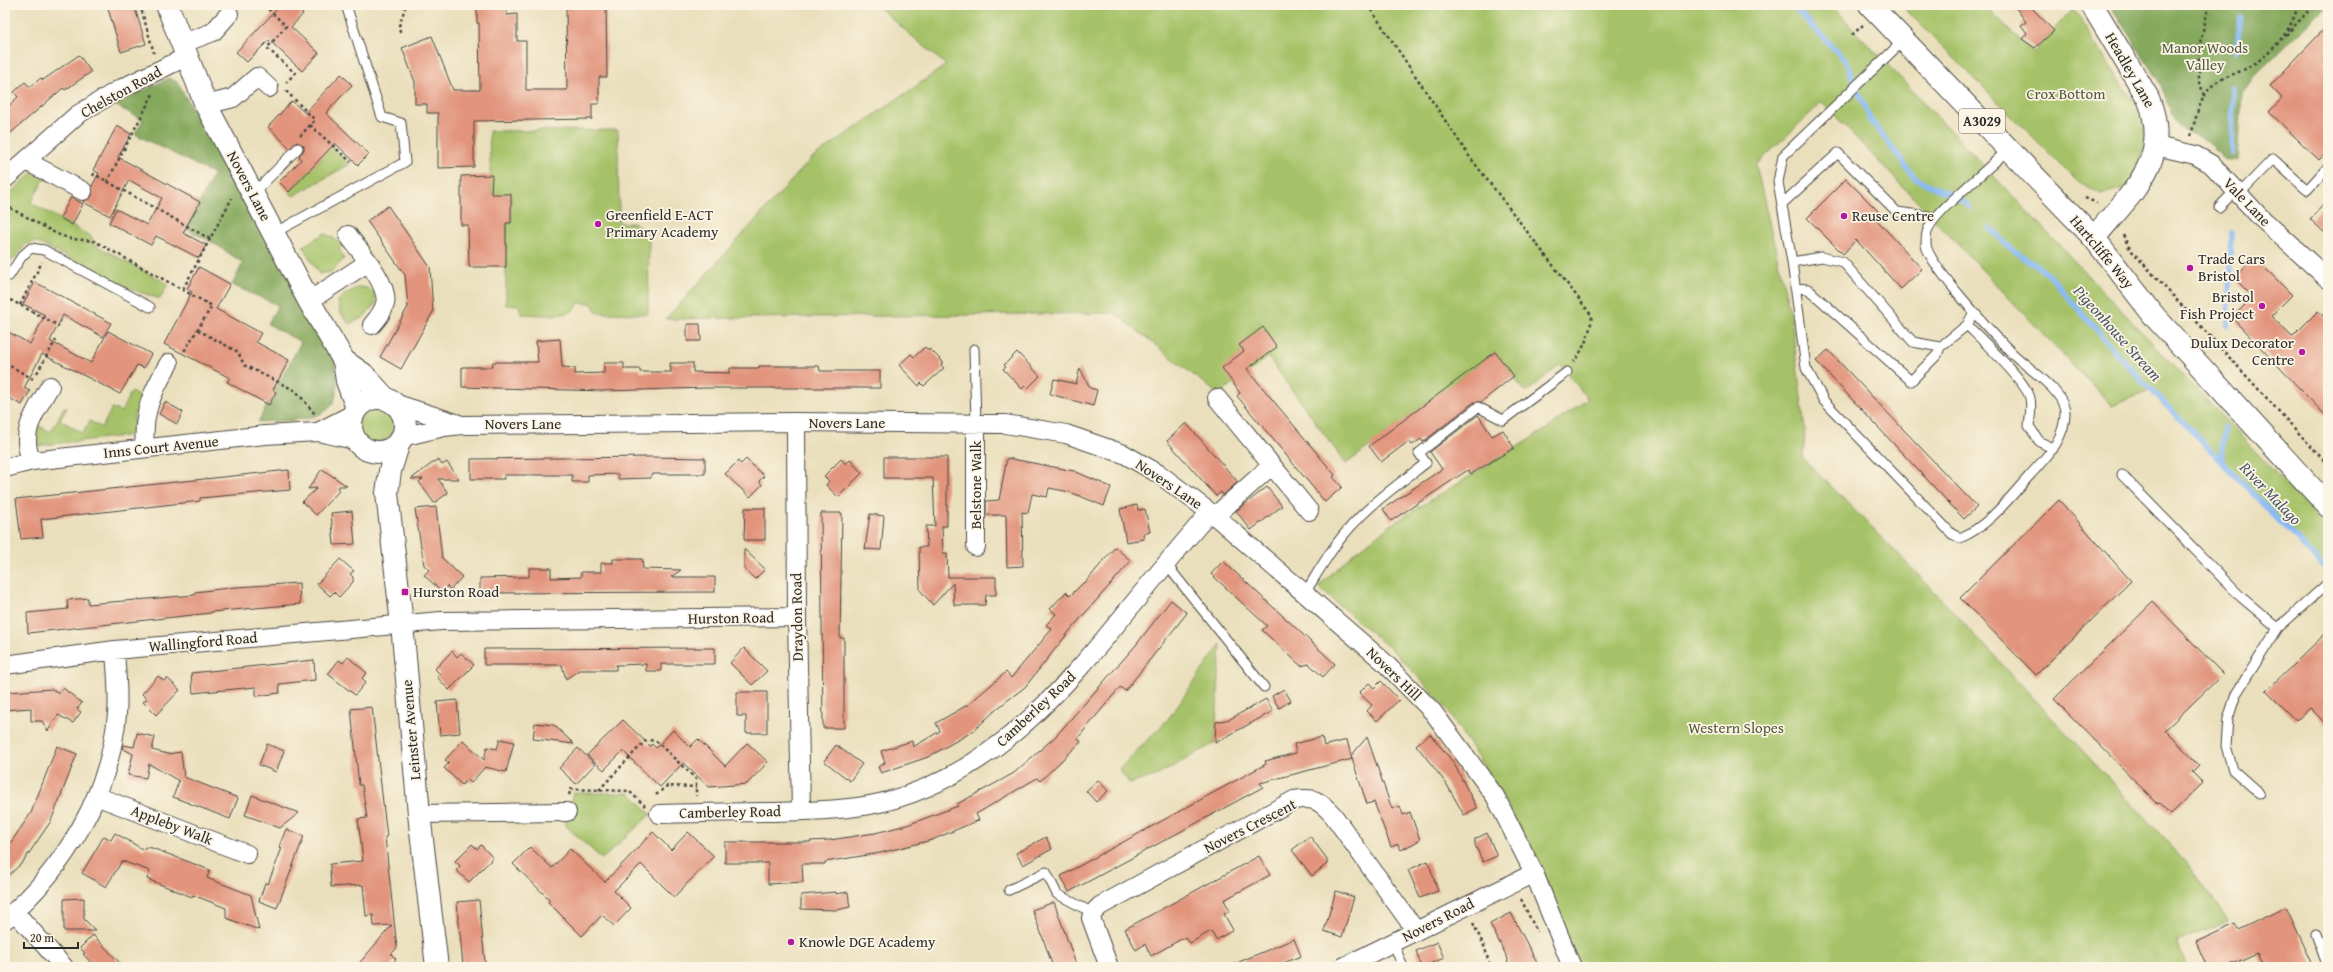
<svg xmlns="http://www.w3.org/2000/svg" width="2333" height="972" font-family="'Gentium Book Plus',serif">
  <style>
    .green { fill: #a6c268; stroke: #68764a }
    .forest { fill: #84a85c; stroke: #586a44 }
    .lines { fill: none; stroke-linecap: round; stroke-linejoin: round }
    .stream { stroke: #89baf5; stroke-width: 5.5 }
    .building { fill: #e2947d }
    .service-casing { stroke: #484641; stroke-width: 11 }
    .minor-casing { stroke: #484641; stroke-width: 20 }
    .tertiary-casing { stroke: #484641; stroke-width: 24 }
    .trunk-casing { stroke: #484641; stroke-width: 24 }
    .path { stroke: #484641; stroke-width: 2.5; stroke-dasharray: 3 3; stroke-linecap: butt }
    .service { stroke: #fff; stroke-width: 9 }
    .minor { stroke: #fff; stroke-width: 18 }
    .tertiary { stroke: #fff; stroke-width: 22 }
    .trunk { stroke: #fff; stroke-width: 22 }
    .poi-dot { fill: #b5179e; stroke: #fcf5e5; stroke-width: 1.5 }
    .labels { text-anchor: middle; stroke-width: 3.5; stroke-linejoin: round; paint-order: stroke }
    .shield { fill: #fcf5e5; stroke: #6a6863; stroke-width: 1 }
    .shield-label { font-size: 14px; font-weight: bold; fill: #2b2b2b }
    .park-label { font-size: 15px; fill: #50583d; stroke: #fcf5e5 }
    .street-label { font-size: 15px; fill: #2b2b2b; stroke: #fcf5e5 }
    .poi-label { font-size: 15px; fill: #2b2b2b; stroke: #fcf5e5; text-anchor: start }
    .water-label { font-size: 16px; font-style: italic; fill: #475668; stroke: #fcf5e5 }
  </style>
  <rect width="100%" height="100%" fill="#fcf5e5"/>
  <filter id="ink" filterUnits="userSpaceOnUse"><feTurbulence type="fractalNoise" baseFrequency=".025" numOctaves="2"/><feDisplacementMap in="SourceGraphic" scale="8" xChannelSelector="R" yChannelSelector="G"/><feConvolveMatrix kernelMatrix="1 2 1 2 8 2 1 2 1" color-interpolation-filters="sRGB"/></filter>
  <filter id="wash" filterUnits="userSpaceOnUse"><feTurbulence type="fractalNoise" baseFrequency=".012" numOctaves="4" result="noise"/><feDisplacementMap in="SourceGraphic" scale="16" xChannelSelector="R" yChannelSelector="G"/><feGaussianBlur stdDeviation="0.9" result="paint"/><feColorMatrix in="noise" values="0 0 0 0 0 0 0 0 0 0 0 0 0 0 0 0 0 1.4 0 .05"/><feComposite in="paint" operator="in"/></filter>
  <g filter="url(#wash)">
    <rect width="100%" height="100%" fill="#eadfbc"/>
    <path class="green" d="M876,5H1831L2328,528V563L2324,567L2149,390L2112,406L1822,102L1756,165L1791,317L1805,430L1803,458L1934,591L2187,863L2229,921L2177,941L2187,967H1578L1543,870L1499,790L1443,704L1398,655L1318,587L1348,558L1392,524L1548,428L1588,399L1560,364L1526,393L1495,352L1346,464L1268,357L1219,395L1115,313L666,319L811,159L946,65Z
      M1901,5H1985L2033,53L2073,8L2143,117L2145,145L2140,173L2126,188L2101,194L2076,180Z
      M618,130L619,223H635L649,237L648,314L598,313L591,303H578C577,320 534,314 521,314L519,305H506V223H511V195L491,194L489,131Z
      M315,131L350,164L293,196L289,192L321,158Z
      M33,172L45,178L31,203L92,237L93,244L168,284L160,299L134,290L36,242L26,244L13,260L5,261V249L7,244L5,242V198Z
      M325,233L344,245L339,249L344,259L331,272L319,274L303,246Z
      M359,287L367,288L374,292L376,303L363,318L349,324L340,312L338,301L345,294Z
      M131,392L143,399L134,415L133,435L35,446L37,425L51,432L64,407L67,408L60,420L83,433L90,421L102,428L112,408L121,412Z
      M358 426a18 18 0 1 1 36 0a18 18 0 1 1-36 0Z
      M1221,644L1215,743L1158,775L1130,784L1119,769L1168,719Z
      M573,793H630L651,814L602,859L565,825Z"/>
    <path class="forest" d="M2110,5H2328L2254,76L2242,94L2238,161L2223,159L2208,141L2184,131L2174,120L2161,85Z
      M169,78L177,82L334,358C336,371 339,385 335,398C329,424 279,420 258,422L301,342L268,324L278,305L232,285L243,263L214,243L186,229L214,174L135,134L143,120L115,105Z"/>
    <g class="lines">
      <path class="stream" d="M1792,5L1845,60L1870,119L1915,178L1961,200L1969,207
        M2236,51L2241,17
        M2232,153L2233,88
        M1990,228L2009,247L2047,273L2127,365L2221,461
        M2228,326L2231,233
        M2225,427L2221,461L2324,567"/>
    </g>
    <g id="blocks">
      <path class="building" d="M107,5H134L146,44L121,52Z
        M281,5H293L303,14L291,27L319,53L302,71L269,40L247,62L236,52Z
        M477,5H507V15L517,14V41H526V90H567L566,5H606L607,77H599V104H592V119L474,121V167L438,168V113H427V104H415V82L402,48L432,36L453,90H480L479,23H477Z
        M2014,5H2029L2054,31L2035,48L2022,39L2027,33L2021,25L2026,22Z
        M2328,25V151L2319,160L2269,112L2282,98L2270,86Z
        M79,55L91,72L65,90L63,88L5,138V109L18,97L14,92L25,82L30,87L41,78L43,80Z
        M341,74L352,85L326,113L369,154L358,165L335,143L289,192L279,182L301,160L299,156L304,150V146L297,142L290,148L268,127L292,101L305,113Z
        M117,126L131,134L118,157L200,202L183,233L206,245L199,258L156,236L151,245L109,223L116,209L147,225L162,198L129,180L110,216L83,202L92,196V186L99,173L93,170Z
        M492,175L491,194H511V223H506V267H469L468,225H461V176Z
        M1846,179L1881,214L1876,219L1922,269L1901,289L1856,240L1843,254L1807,218Z
        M71,197L83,204L72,225L60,218Z
        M2328,200V236L2310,219Z
        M388,206L430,267L433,312L401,369L380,357L408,307L405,275L367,221Z
        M2254,257L2292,295L2271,316L2292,337L2318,311L2328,321V418L2232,318L2253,297L2234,278Z
        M199,267L230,284L216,309L261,333L256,342L289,360L273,390L276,392L269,405L227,382L230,378L164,344L192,292L187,289Z
        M35,282L111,323L103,337L63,315L50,341L91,363L108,331L151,354L144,368L137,365L120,394L42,354L24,388L30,391L22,405L5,396V330L30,344L45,315L23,304Z
        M687,324H700L701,341H687Z
        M1263,327L1277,347L1247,369L1335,475L1333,477L1342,487L1325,502L1237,396L1240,393L1222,368L1244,351L1239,345Z
        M560,339L562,367L575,368V374L604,373V363H624V369H640V372H671L670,363H693V372L730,373V368H759V366H819L820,371H880V388H707L604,391L462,387V367H492L493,362H538L536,341Z
        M925,347L929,351L930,349L943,362L941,365L944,368L924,386L921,383L919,386L899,365L911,354L914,357Z
        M1828,350L1977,507L1964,519L1816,361Z
        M1017,352L1040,376L1028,388L1025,386L1022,389L1003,369L1006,367L1004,365Z
        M1495,352L1514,376L1481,402H1474L1423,442L1421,439L1412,445L1409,441L1381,462L1369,446Z
        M1080,368L1090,388L1097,390L1093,406L1050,394L1054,379L1076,384Z
        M165,402L183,412L177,424L159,414Z
        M1478,415L1492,436L1503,430L1514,448L1471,474L1468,470L1391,521L1383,509L1442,469L1430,452Z
        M1186,423L1238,482L1223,495L1221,492L1216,496L1167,441Z
        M650,457L705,458V474H651V478L618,479V474L588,475V482H572V475H504V479H471V459Z
        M884,457H947V526H942L943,553H947L948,577H996V595H986L985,605H954L953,583L933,605L920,590L919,547H927L926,526H935L933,478H884Z
        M1007,458L1074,471L1111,487L1104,506L1070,492L1049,488L1047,497L1032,494L1028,513L1022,512L1023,566L1007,567L1006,515H986V501L999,500Z
        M438,459L442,465L447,462L459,479H438L448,493L434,503L419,482L423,479H411Z
        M746,459L764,476L759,481L762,485L750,497L725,474L738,461L741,464Z
        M841,459L846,464L850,460L862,473L838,497L826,485L829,481L824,476Z
        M322,469L347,486H339L338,489L340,490L316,515L302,502L317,488L308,489Z
        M289,470L290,490L200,498V501L41,519L43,537L21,539L16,499Z
        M1267,487L1282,506L1251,530L1236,511Z
        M2059,500L2131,581L2036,675L1960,598Z
        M1137,505L1138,510L1145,509L1150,532L1143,534L1144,539L1126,542L1120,509Z
        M436,507L442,558L462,577L450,590L447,586L442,592L424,575L429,570L424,565L415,509Z
        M745,508H765V540H744Z
        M352,511L355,544L334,545L331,513Z
        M821,513H842L840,638H844V728H823Z
        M870,514L884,516L881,550L865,549Z
        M1115,547L1131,561L1072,628L1025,687L999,707L972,732L928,757L881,773L878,767L885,763L881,751L912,741L913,747L940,731L936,723L969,704L1006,672L1011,678L1052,629L1046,625L1056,614L1050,609L1066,592L1070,596L1084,582L1085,583Z
        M744,549L765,569L755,579L744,569Z
        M340,559L354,571L350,574L353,577V582L339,597L334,592L330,596L317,584Z
        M613,559H642L643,569L681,570L671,577H715V592L480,593V578L529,577V568H551V578L581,577V572H601V563H613Z
        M1223,561L1335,664L1323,677L1309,664L1301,666L1262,630L1267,626L1211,574Z
        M299,583L300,604L211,612V613L28,633L27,613L68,609L67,600L88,598V604L195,595V592L237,587Z
        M1171,600L1187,613L1125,691L1120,687L1078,738L1081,742L1040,781L1037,778L976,814L979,820L932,840L880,853L825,862V864H802L803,882L768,884V863H725V842H810V841L830,840L875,833L907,825L958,806L957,804L998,782L1014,773L1056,736L1136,645Z
        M2153,602L2223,674L2165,730L2199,765L2192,772L2203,783L2171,814L2160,803L2158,804L2054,699Z
        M2328,631V726L2310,708L2296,721L2266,691Z
        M715,648V664H661V671H646V664L616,665V670H579L566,679L562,665H484V649Z
        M744,648L767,671L752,685L730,663Z
        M452,651L457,657L461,653L474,665L449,690L437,677L440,674L435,669Z
        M348,657L367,673L362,678L366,682L355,695L328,674L339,660L343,663Z
        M314,660L315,680L279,684L280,693L256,696V687L193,693L191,673Z
        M158,676L164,681L167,678L180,690L156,715L143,702L147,699L142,694Z
        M1381,681L1399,700L1377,721L1367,711L1372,705L1359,693L1369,683L1374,688Z
        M63,688L82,703L77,709L81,712L73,723L58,715L48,731L42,721H31V708L5,710V695H8V692L52,689L59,694Z
        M1284,689L1291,701L1279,708L1272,696Z
        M737,692H767V733H746V716H737Z
        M1266,699L1273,711L1215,743L1216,722L1230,719Z
        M457,700L460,733L440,735L437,702Z
        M372,707L387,837H385L397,948L391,954L396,959L389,967H356L392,925L374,926L373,915L366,916L363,885L331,887L330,871V864L363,861L358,819L367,818L362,785H359L351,709Z
        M623,720L650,746L652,744L656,748L673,730L690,747L698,739L725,766L747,743L768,762L747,784L709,787L683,763L660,787L623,751L604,770L587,755Z
        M535,723L554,725L574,744L533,739Z
        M137,733L155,737L152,750L168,754L181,752L184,777L238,798L230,819L173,797L179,781L149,764L146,778L128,775L133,754L122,748L123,745L134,747Z
        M1430,734L1453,762L1477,808L1464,815L1446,783L1416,745Z
        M1322,737L1324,746L1347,740L1351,756L1367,737L1392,809L1400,806L1403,815L1410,812L1420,840L1401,850L1398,844L1391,847L1374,802L1367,804L1351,756L1352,759L1260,783L1263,787L1069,892L1061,876L1266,764L1265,761L1296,753L1294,744Z
        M500,739L514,742L506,772L485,767L471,783L467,779L462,785L444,768L449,763L445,760L463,740L484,760L487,747L497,749Z
        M267,744L284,751L276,772L259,765Z
        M836,745L862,764L850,781L824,761Z
        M57,746L77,754L51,821L23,862L5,879V851L31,813Z
        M578,748L595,764L576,784L559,768Z
        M1098,780L1108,791L1096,802L1086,791Z
        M252,795L267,801L299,813L280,828L245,815Z
        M286,829L304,836L277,908L259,901L265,883L268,884L282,848L279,847Z
        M653,832L671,850L688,832L714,856L674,897L641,864L614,891L631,908L614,926L602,915L582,936L548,902L550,900L513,864L530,847L552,868L570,849L605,882Z
        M115,833L144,850L145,847L152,848L210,870L207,878L251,895L259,930L226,918V908L193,895L192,897L147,879L150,871L122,861L106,887L82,873L104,836L111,840Z
        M1487,833L1497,856L1483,862L1475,845V839Z
        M1310,836L1327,859V864L1312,876L1292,850Z
        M1046,837L1052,849L1023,865L1016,853Z
        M472,844L477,849L481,845L493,858L469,882L456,870L460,866L455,861Z
        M1259,856L1270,875L1224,900L1230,911L1224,914L1233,930L1216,940L1211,931L1190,943L1185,937L1151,956L1145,944L1136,950L1125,929Z
        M1428,861L1438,891L1420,898L1408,870Z
        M1336,891L1354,897L1342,937L1324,931Z
        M836,892V894L848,892L850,907L837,910L801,909V895Z
        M84,898V919L96,931H64V899Z
        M479,900L485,963L463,966L457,902Z
        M1054,902L1065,933L1077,967H1053L1040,930L1032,910Z
        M2286,907L2314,967H2263L2257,953L2226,967H2207L2196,942L2235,924L2238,930Z
        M1511,913L1537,963L1529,967H1507L1508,959L1490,924Z
        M93,935L124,967H95L83,954L85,953L80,948Z
        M1294,939L1301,956L1274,967H1227Z
        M1437,942L1444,958L1422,967L1416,951Z"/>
    </g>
  </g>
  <g filter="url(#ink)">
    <use href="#blocks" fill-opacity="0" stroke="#484641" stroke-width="1"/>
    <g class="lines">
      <g class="service-casing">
        <path id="service" d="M1904,40L1783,156L1778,182L1792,262L1806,368L1824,401L1952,534L1960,538C1989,526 2010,497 2031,474C2047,456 2065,439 2065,413C2066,391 2024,366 2010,351C1993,334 1929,265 1926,245C1926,241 1926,233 1928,230C1932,213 1993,166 2008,149
          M253,194L298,148
          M2239,194L2273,159L2307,190L2328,167
          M1783,203L1838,153L1897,212L1934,217
          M2219,207L2235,191
          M274,233L405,162L401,123L382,117L346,5
          M1792,262L1822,257L1843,262L1913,342L1940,347L1967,325L1974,312
          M5,273L9,276L22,256L31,248L44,250L150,307
          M1795,288L1808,289L1911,381L1937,355L1940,347
          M1967,325C1982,340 2026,381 2030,398C2032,408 2030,417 2029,426L2039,441L2053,449
          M974,349L976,423
          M2122,475L2241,597L2278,628L2328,583
          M1166,564L1264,687
          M1305,593C1315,577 1324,561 1335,546C1359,512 1393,488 1426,463L1419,453L1478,407L1503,420L1567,372
          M2259,793L2233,770L2226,746L2228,719L2236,694L2278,628
          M1009,890L1046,872L1057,894L1093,913
          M2316,934L2328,967
          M1393,942L1403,967"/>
      </g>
      <g class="minor-casing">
        <path id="minor" d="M181,44L213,32L229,14
          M206,105L233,98L257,77L269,88
          M2156,146L2195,155L2211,164L2260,217L2328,279
          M26,161L83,191
          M5,179L77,115L118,90L186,57
          M348,235C359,250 390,285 385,304C383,312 378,318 372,325
          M309,301L367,263
          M1217,398L1309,511
          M394,403L459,424
          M796,422L797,617L801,811
          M976,423V547
          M318,432L353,414
          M402,437L444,427L462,425L796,422L1005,424L1066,434L1124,454L1159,474L1215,516L1384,662L1433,712L1495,796L1534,873L1572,967
          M145,448C142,412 152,393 169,363
          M32,461C18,433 36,411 50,386
          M5,468L32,461L265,435L318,432L354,440
          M1215,516L1271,466
          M5,665L115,650L441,621L797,617
          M96,796L247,854
          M419,814L567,812
          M659,814C696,813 733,812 770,812C808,811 846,811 884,802C990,775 1062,692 1128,610C1155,577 1182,544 1210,512
          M14,911L64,967
          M5,920C65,868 110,794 117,714C119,693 116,671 115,650
          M1109,967L1091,918L1093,913L1100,906L1294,800C1314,797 1319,800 1333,815L1416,931
          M1343,967L1534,873"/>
      </g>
      <g class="tertiary-casing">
        <path id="tertiary" d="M167,5L206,105L309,301L344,361L347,381L357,408
          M2092,5L2148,98C2174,161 2129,194 2094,238
          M344,361L363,374L386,399
          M351 425a27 27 0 1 1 54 0a27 27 0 1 1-54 0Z
          M399,442L390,471L387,493L402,624L419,814L437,967"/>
      </g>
      <g class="trunk-casing">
        <path id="trunk" d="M1870,5L2094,238L2155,317L2328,506"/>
      </g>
      <path class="path" d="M140,5L154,53
        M264,5L286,26L267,48L295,73L286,83
        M1368,5L1469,156L1592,316C1590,334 1584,348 1574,362
        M400,32L399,26L406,5
        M1852,35L1863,25
        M2286,35L2314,5
        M286,91L315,120L300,136
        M2205,95L2199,83V47L2209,5
        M310,125L351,162
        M2191,136C2195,120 2199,101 2210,88C2218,78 2234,75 2245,69C2270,56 2291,33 2298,5
        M93,176L94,174L210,239
        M107,182L154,92
        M2085,198L2097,203
        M5,205L57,234L71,239L94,241L212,306L183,353
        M2123,235L2130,249L2328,465
        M183,289L232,198
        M5,297L59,326
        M20,305L42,262
        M198,330L238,352L244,365L296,391L315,414
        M5,363L33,379
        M37,373L56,340
        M599,790L645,741L655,740L696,779V796
        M569,795L571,789L629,791L645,806
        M656,795L667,786L696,787
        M1521,899L1537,932
        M1473,923L1485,948L1490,967"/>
      <use href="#service" class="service"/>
      <use href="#minor" class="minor"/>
      <use href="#tertiary" class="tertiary"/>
      <use href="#trunk" class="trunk"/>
    </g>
  </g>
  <g class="poi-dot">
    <circle cx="1844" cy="216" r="4"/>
    <circle cx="598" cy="224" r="4"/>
    <circle cx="2190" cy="268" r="4"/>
    <circle cx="2262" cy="306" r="4"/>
    <circle cx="2302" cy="352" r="4"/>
    <rect x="401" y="588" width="8" height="8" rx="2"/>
    <circle cx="791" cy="942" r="4"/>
  </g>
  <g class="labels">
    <rect class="shield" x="1959" y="109" width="46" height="24" rx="3"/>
    <g class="shield-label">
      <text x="1982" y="126">A3029</text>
    </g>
    <g class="park-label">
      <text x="2205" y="53">Manor Woods<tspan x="2205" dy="17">Valley</tspan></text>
      <text x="2066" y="99">Crox Bottom</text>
      <text x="1736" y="733">Western Slopes</text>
    </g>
    <g class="street-label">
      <text transform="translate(2130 70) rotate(60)" y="5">Headley Lane</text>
      <text transform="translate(121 92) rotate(-29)" y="5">Chelston Road</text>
      <text transform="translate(249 186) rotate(62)" y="5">Novers Lane</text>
      <text transform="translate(2247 202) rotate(46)" y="5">Vale Lane</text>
      <text transform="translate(2102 252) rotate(50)" y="5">Hartcliffe Way</text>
      <text x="847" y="428">Novers Lane</text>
      <text x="523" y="429">Novers Lane</text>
      <text transform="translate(161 447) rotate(-6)" y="5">Inns Court Avenue</text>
      <text transform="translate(1169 484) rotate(34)" y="5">Novers Lane</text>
      <text transform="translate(976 485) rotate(-90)" y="5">Belstone Walk</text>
      <text transform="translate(797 617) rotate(-91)" y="5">Draydon Road</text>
      <text transform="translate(731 618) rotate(-1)" y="5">Hurston Road</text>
      <text transform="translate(203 642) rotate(-5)" y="5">Wallingford Road</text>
      <text transform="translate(1394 674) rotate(44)" y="5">Novers Hill</text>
      <text transform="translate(1036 709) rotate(-43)" y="5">Camberley Road</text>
      <text transform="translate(411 730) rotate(-95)" y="5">Leinster Avenue</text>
      <text transform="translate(730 812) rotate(-1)" y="5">Camberley Road</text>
      <text transform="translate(172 825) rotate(21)" y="5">Appleby Walk</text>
      <text transform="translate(1250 826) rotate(-27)" y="5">Novers Crescent</text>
      <text transform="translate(1438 920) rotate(-27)" y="5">Novers Road</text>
    </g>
    <g class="poi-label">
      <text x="606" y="220">Greenfield E-ACT<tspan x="606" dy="17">Primary Academy</tspan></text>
      <text x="1852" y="221">Reuse Centre</text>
      <text x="2198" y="264">Trade Cars<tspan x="2198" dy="17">Bristol</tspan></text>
      <text x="2254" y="302" text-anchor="end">Bristol<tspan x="2254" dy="17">Fish Project</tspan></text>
      <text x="2294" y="348" text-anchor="end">Dulux Decorator<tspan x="2294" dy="17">Centre</tspan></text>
      <text x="413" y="597">Hurston Road</text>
      <text x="799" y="947">Knowle DGE Academy</text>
    </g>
    <g class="water-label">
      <text transform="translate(2118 333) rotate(48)" y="6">Pigeonhouse Stream</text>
      <text transform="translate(2271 493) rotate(46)" y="6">River Malago</text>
    </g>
  </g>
  <rect width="2333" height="972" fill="none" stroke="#fcf5e5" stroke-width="20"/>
  <path d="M24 942v6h54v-6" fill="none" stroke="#2b2b2b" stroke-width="2"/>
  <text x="30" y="942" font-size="12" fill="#2b2b2b" stroke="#fcf5e5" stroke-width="3" paint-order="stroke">20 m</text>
</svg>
